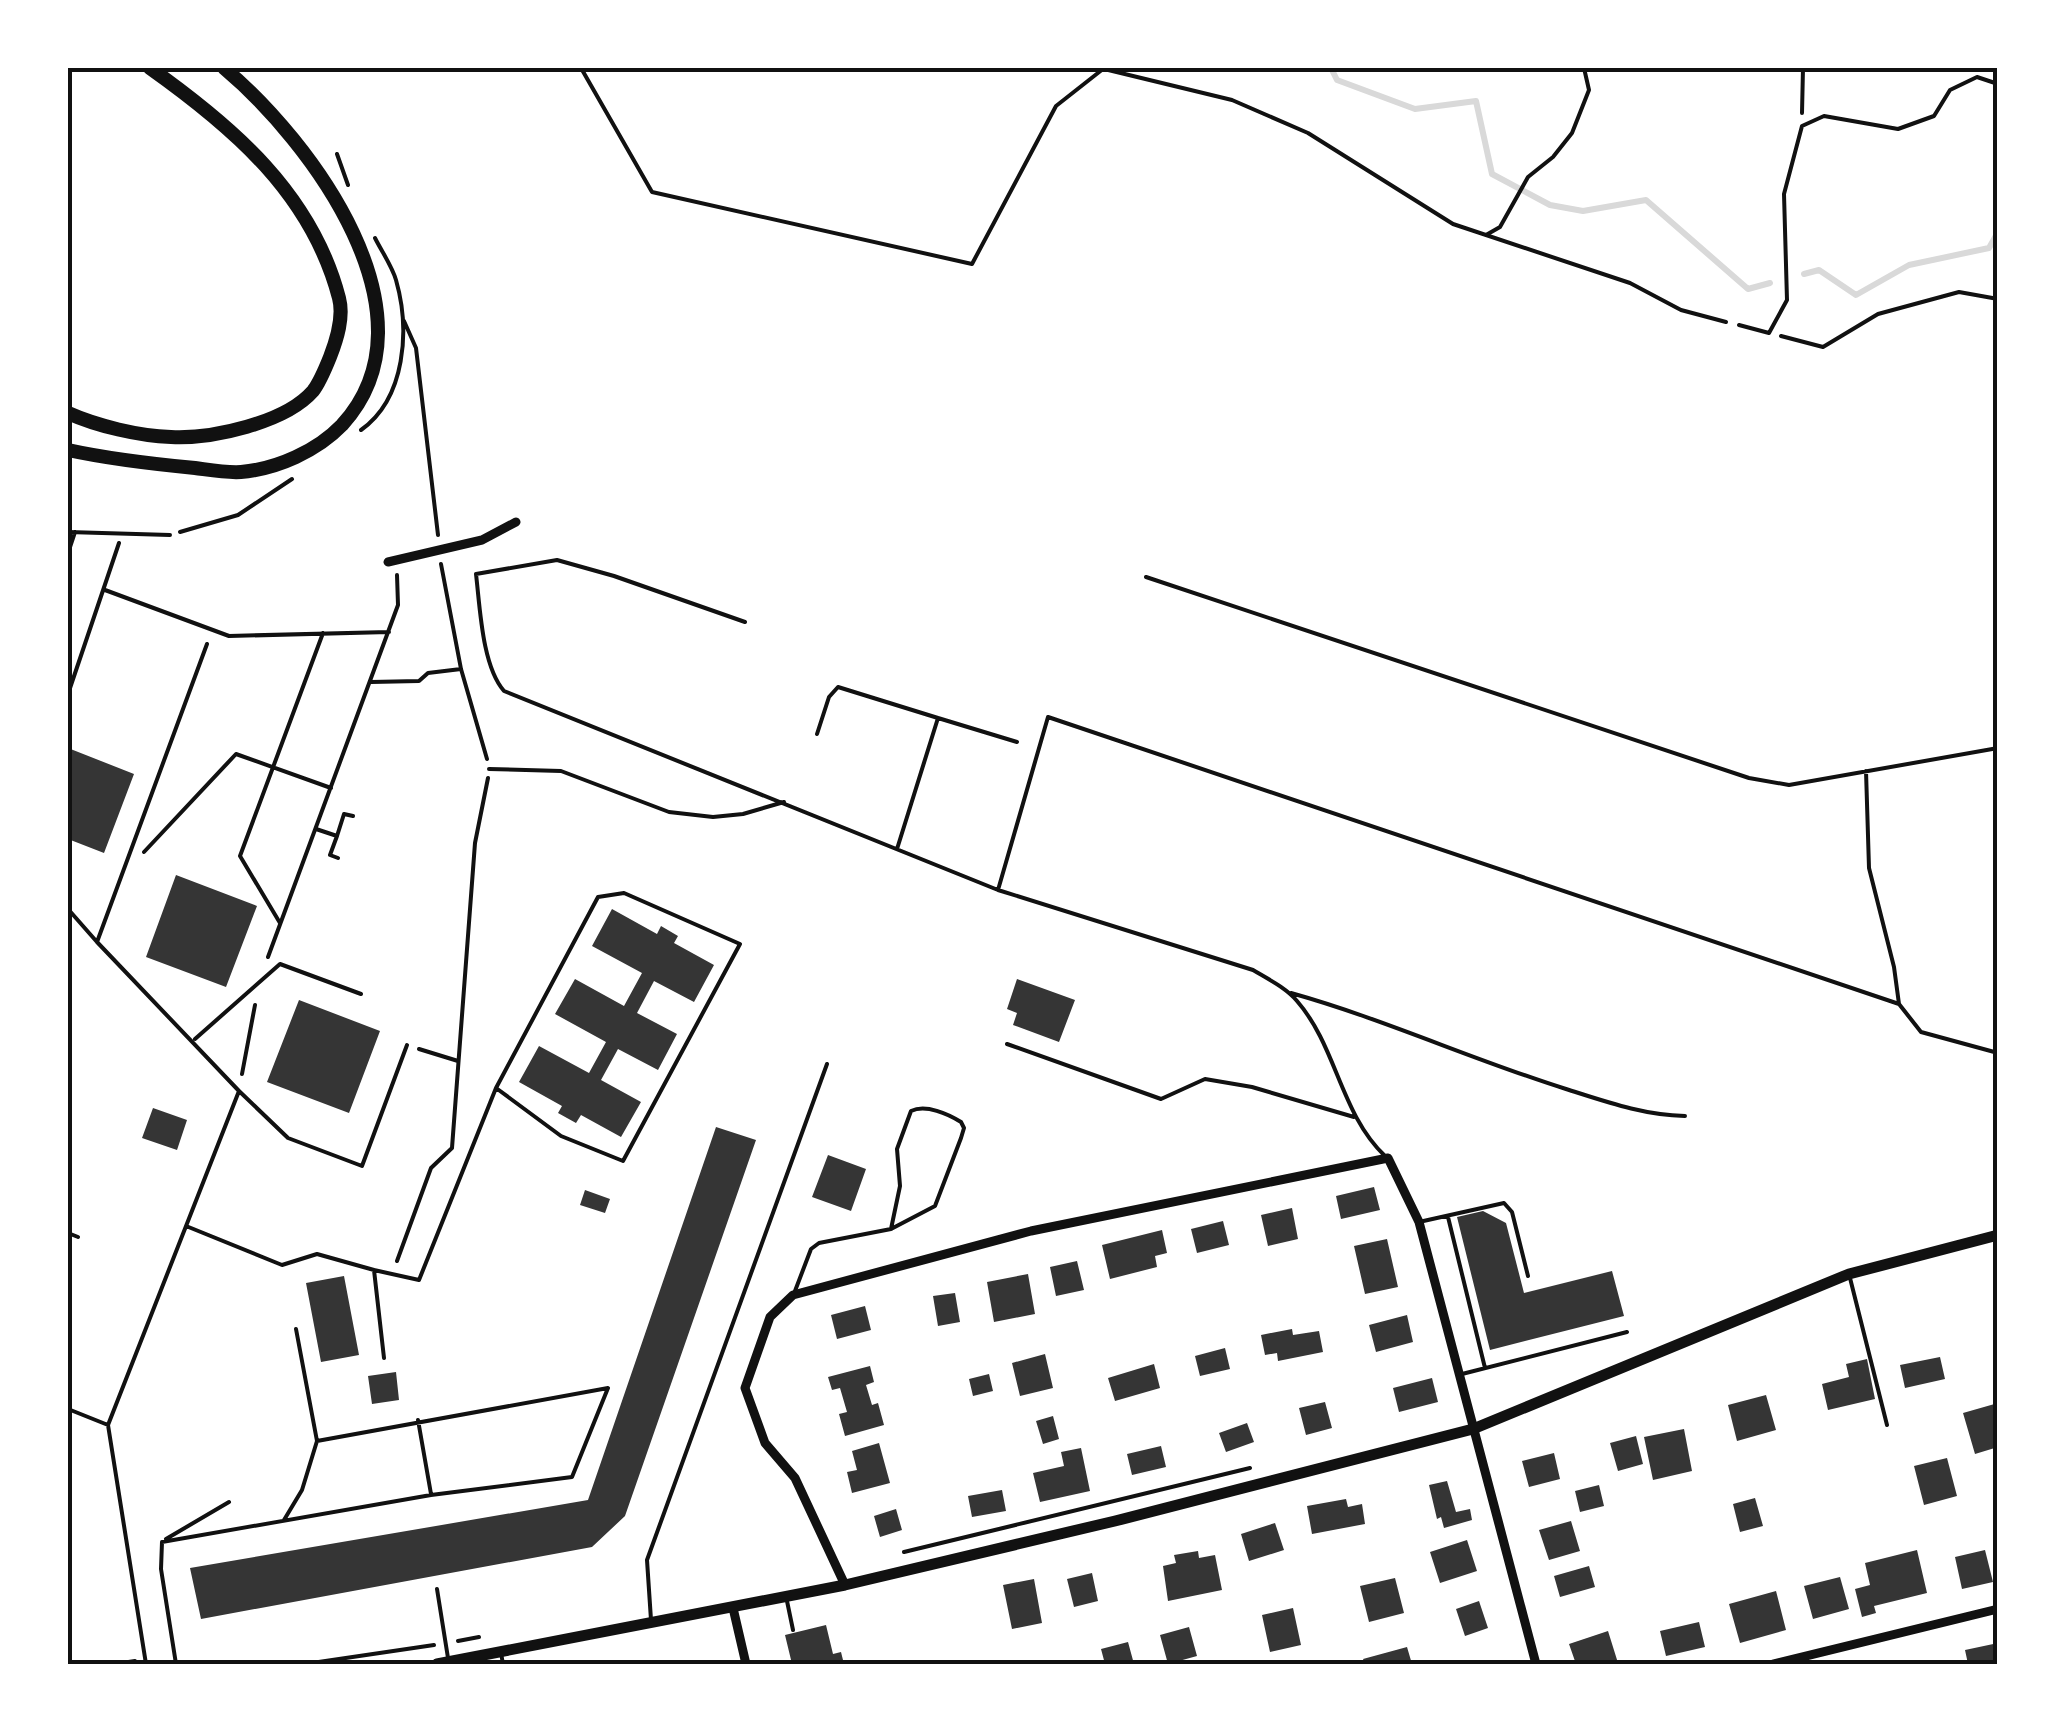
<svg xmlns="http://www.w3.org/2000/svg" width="2065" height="1732" font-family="Lora,serif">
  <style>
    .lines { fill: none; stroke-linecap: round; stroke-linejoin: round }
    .stream { stroke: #d9d9d9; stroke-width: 6 }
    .building { fill: #353535 }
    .path { stroke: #111; stroke-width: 4 }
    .service { stroke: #111; stroke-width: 4 }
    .minor { stroke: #111; stroke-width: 9 }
    .tertiary { stroke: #111; stroke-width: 11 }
    .primary { stroke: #111; stroke-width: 14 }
    .neatline { fill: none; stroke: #111; stroke-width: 4 }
  </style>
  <rect width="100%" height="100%" fill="#fff"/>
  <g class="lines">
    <path class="stream" d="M1331,68L1337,80L1415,109L1476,101L1492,174L1550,205L1583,211L1646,200L1748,289L1770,283
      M1804,274L1819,270L1856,295L1909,265L1989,248L1998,232"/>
  </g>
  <path class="building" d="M68,748L134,774L104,853L68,839Z
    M176,875L257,906L226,987L146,957Z
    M612,909L657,934L661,926L678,936L674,943L714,965L694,1002L654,981L637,1013L677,1034L658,1070L618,1049L601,1080L641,1102L621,1137L581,1115L576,1123L558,1113L562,1106L519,1082L539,1046L589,1073L606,1042L555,1014L575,979L624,1006L642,973L592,946Z
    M1017,979L1075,1000L1059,1042L1013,1025L1017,1013L1007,1009Z
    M299,1000L380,1031L349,1113L267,1082Z
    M153,1108L187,1120L177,1150L142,1138Z
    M716,1127L756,1140L625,1516L592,1547L201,1619L190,1568L588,1500Z
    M828,1155L866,1169L851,1211L812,1197Z
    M1374,1187L1380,1210L1341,1219L1336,1196Z
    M585,1190L610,1199L605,1213L580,1205Z
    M1292,1208L1298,1239L1268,1246L1261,1215Z
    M1483,1211L1506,1223L1524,1293L1612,1271L1624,1316L1490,1350L1457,1217Z
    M1223,1221L1229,1245L1197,1253L1191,1229Z
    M1162,1230L1167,1253L1155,1256L1157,1267L1110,1279L1102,1245Z
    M1387,1239L1398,1287L1365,1294L1354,1246Z
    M1077,1261L1084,1290L1056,1296L1050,1267Z
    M1028,1274L1035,1314L994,1322L987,1282Z
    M344,1276L359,1355L321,1362L306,1283Z
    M955,1293L960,1322L938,1326L933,1296Z
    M865,1306L871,1330L837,1339L831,1315Z
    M1407,1315L1413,1342L1376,1352L1369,1325Z
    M1292,1329L1293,1335L1319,1331L1323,1352L1278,1361L1277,1353L1265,1355L1261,1335Z
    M1225,1348L1230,1369L1200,1376L1195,1356Z
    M1045,1354L1053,1388L1020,1396L1012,1363Z
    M1940,1357L1945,1379L1905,1388L1900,1365Z
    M1867,1359L1875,1399L1828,1410L1822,1384L1849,1377L1846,1364Z
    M1154,1364L1160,1388L1115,1401L1108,1378Z
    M870,1366L874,1382L866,1385L872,1405L878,1403L884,1425L845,1436L839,1414L847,1412L840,1388L832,1390L828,1377Z
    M396,1372L399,1400L372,1404L368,1376Z
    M989,1374L993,1391L973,1396L969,1379Z
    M1432,1378L1438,1402L1399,1412L1393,1388Z
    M1766,1395L1776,1430L1737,1441L1728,1405Z
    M1325,1402L1332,1428L1306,1435L1299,1408Z
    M1998,1403V1447L1975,1454L1963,1413Z
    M1053,1416L1059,1439L1043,1444L1036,1421Z
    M1247,1423L1254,1442L1226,1452L1219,1433Z
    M1684,1429L1692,1471L1653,1480L1644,1437Z
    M1636,1436L1643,1464L1618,1471L1610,1443Z
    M879,1443L890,1483L852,1493L847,1472L857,1470L852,1451Z
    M1161,1446L1166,1467L1132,1475L1127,1454Z
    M1081,1448L1090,1491L1040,1502L1033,1473L1064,1466L1061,1452Z
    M1554,1453L1560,1479L1529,1487L1522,1461Z
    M1947,1458L1957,1496L1924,1505L1914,1466Z
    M1447,1481L1456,1512L1470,1509L1472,1520L1444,1528L1441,1517L1437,1519L1429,1485Z
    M1599,1485L1604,1506L1580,1512L1575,1491Z
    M1002,1490L1006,1511L972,1517L968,1496Z
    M1755,1498L1763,1526L1740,1532L1733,1504Z
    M1346,1499L1348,1507L1362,1504L1365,1524L1312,1534L1307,1506Z
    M896,1509L902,1530L880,1537L874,1516Z
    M1571,1521L1580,1551L1549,1560L1539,1530Z
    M1275,1523L1284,1550L1249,1561L1241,1534Z
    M1467,1540L1477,1571L1440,1583L1430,1552Z
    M1917,1550L1927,1593L1874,1606L1876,1613L1862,1617L1855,1589L1870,1585L1865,1563Z
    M1985,1550L1993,1582L1962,1589L1955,1557Z
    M1198,1551L1199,1558L1215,1555L1222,1590L1168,1601L1163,1566L1176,1563L1174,1555Z
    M1589,1566L1595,1587L1560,1597L1554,1576Z
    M1092,1573L1098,1601L1074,1607L1067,1579Z
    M1840,1577L1849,1609L1813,1619L1804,1586Z
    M1395,1578L1404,1613L1369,1622L1360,1586Z
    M1034,1579L1042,1623L1012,1629L1003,1585Z
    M1776,1591L1786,1630L1740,1643L1729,1604Z
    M1479,1601L1488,1628L1465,1636L1456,1609Z
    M1293,1608L1301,1645L1270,1652L1262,1615Z
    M1699,1622L1705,1647L1666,1656L1660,1631Z
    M826,1625L833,1654L841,1652L844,1664H792L785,1635Z
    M1189,1627L1197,1656L1168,1664L1160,1635Z
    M1608,1631L1618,1663L1576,1664L1569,1644Z
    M1128,1642L1134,1664H1105L1101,1649Z
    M1998,1643V1664H1968L1965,1650Z
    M1407,1647L1412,1664H1365L1363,1659Z"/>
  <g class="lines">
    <path class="path" d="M581,68L652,192L972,264L1056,106L1103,69
      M1100,68L1232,100L1308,133L1453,224L1630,283L1681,310L1726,322
      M1802,113L1803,68
      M337,154L348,185
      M1486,235L1500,227L1528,177L1553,157L1572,133L1589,90L1584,68
      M404,321L416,348L438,535
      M1781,336L1823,347L1878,314L1959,292L1998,299
      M361,430C406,398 410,329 396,280C392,266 382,252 375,238
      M180,532L238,515L292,479
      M441,564L461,669L487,759
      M105,590L229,636L389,632
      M371,682L419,681L428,673L461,669
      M68,694L119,543
      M316,829L337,836L344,814L353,816
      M337,836L330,855L338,858
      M144,852L236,754L331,788
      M280,923L240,856L323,633
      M268,957L398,605L397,575
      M419,1049L458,1061
      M242,1074L255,1005
      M397,1261L431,1168L452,1148L475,843L488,778
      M904,1552L1250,1468
      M458,1641L479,1637
      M115,1664L135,1661
      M305,1664L434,1645"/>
    <path class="service" d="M1739,325L1769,333L1787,300L1784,194L1802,126L1824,116L1898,129L1934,116L1950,90L1977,77L1998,84
      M68,532L170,535
      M68,553L75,532
      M1146,577L1749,778L1789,785L1998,748
      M745,622L614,576L557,560L476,574C480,607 482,666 504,691L998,890L1253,970C1268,979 1286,988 1297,1001C1337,1047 1340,1113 1385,1156
      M207,644L97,942L239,1091
      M938,718L1017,742
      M817,734L829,697L838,687L938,718L897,849
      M489,769L561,771L669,812L713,817L743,814L784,802
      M1866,771L1869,868L1894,967L1899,1004L1921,1032L1998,1053
      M998,890L1048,717L1899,1004
      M68,909L97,942
      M1291,993C1384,1019 1473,1060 1566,1089C1607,1102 1643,1115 1685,1116
      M195,1039L280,964L361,994
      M1007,1044L1161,1099L1205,1079L1252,1087L1354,1117
      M1448,1217L1485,1368
      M1419,1222L1504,1203L1512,1212L1528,1276
      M186,1226L282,1265L317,1254L374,1270L384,1358
      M68,1233L78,1237
      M374,1270L419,1280L496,1088L598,897L624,893L740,944L623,1161L561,1136L496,1088
      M1850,1278L1887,1425
      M795,1291L811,1249L819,1243L891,1229L935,1206L961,1138L964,1128L961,1122C948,1114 926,1104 911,1111L897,1149L900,1186L891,1229
      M296,1329L317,1441
      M1462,1374L1627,1332
      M68,1409L108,1425
      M418,1420L431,1494
      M166,1539L229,1502
      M437,1589L448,1658
      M787,1601L793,1630
      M651,1620L647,1560L827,1064
      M501,1653L503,1664
      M146,1664L108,1425L239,1091L288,1138L362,1166L407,1045
      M176,1664L161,1569L162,1542L431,1495L572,1477L608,1388L317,1441L302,1490L284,1520"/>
    <path class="minor" d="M388,562L482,540L516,522
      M845,1585L795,1478L765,1443L745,1388L770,1317L793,1295L1031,1231L1388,1158L1419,1222L1536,1664
      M733,1608L746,1664
      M1773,1664L1998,1609"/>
    <path class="tertiary" d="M437,1664L845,1585L1115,1521L1473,1429L1849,1274L1998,1235"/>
    <path class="primary" d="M68,413C97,426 139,436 171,437C212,439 285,423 313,391C320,382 326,367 330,357C337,339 344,317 339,298C312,194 233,127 150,68
      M68,450C109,459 153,464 195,468C210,470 226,473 241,472C277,469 317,451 342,425C442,316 311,141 224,68"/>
  </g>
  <rect width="2065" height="1732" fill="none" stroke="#ffffff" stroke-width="140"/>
  <rect x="70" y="70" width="1925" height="1592" class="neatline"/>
</svg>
